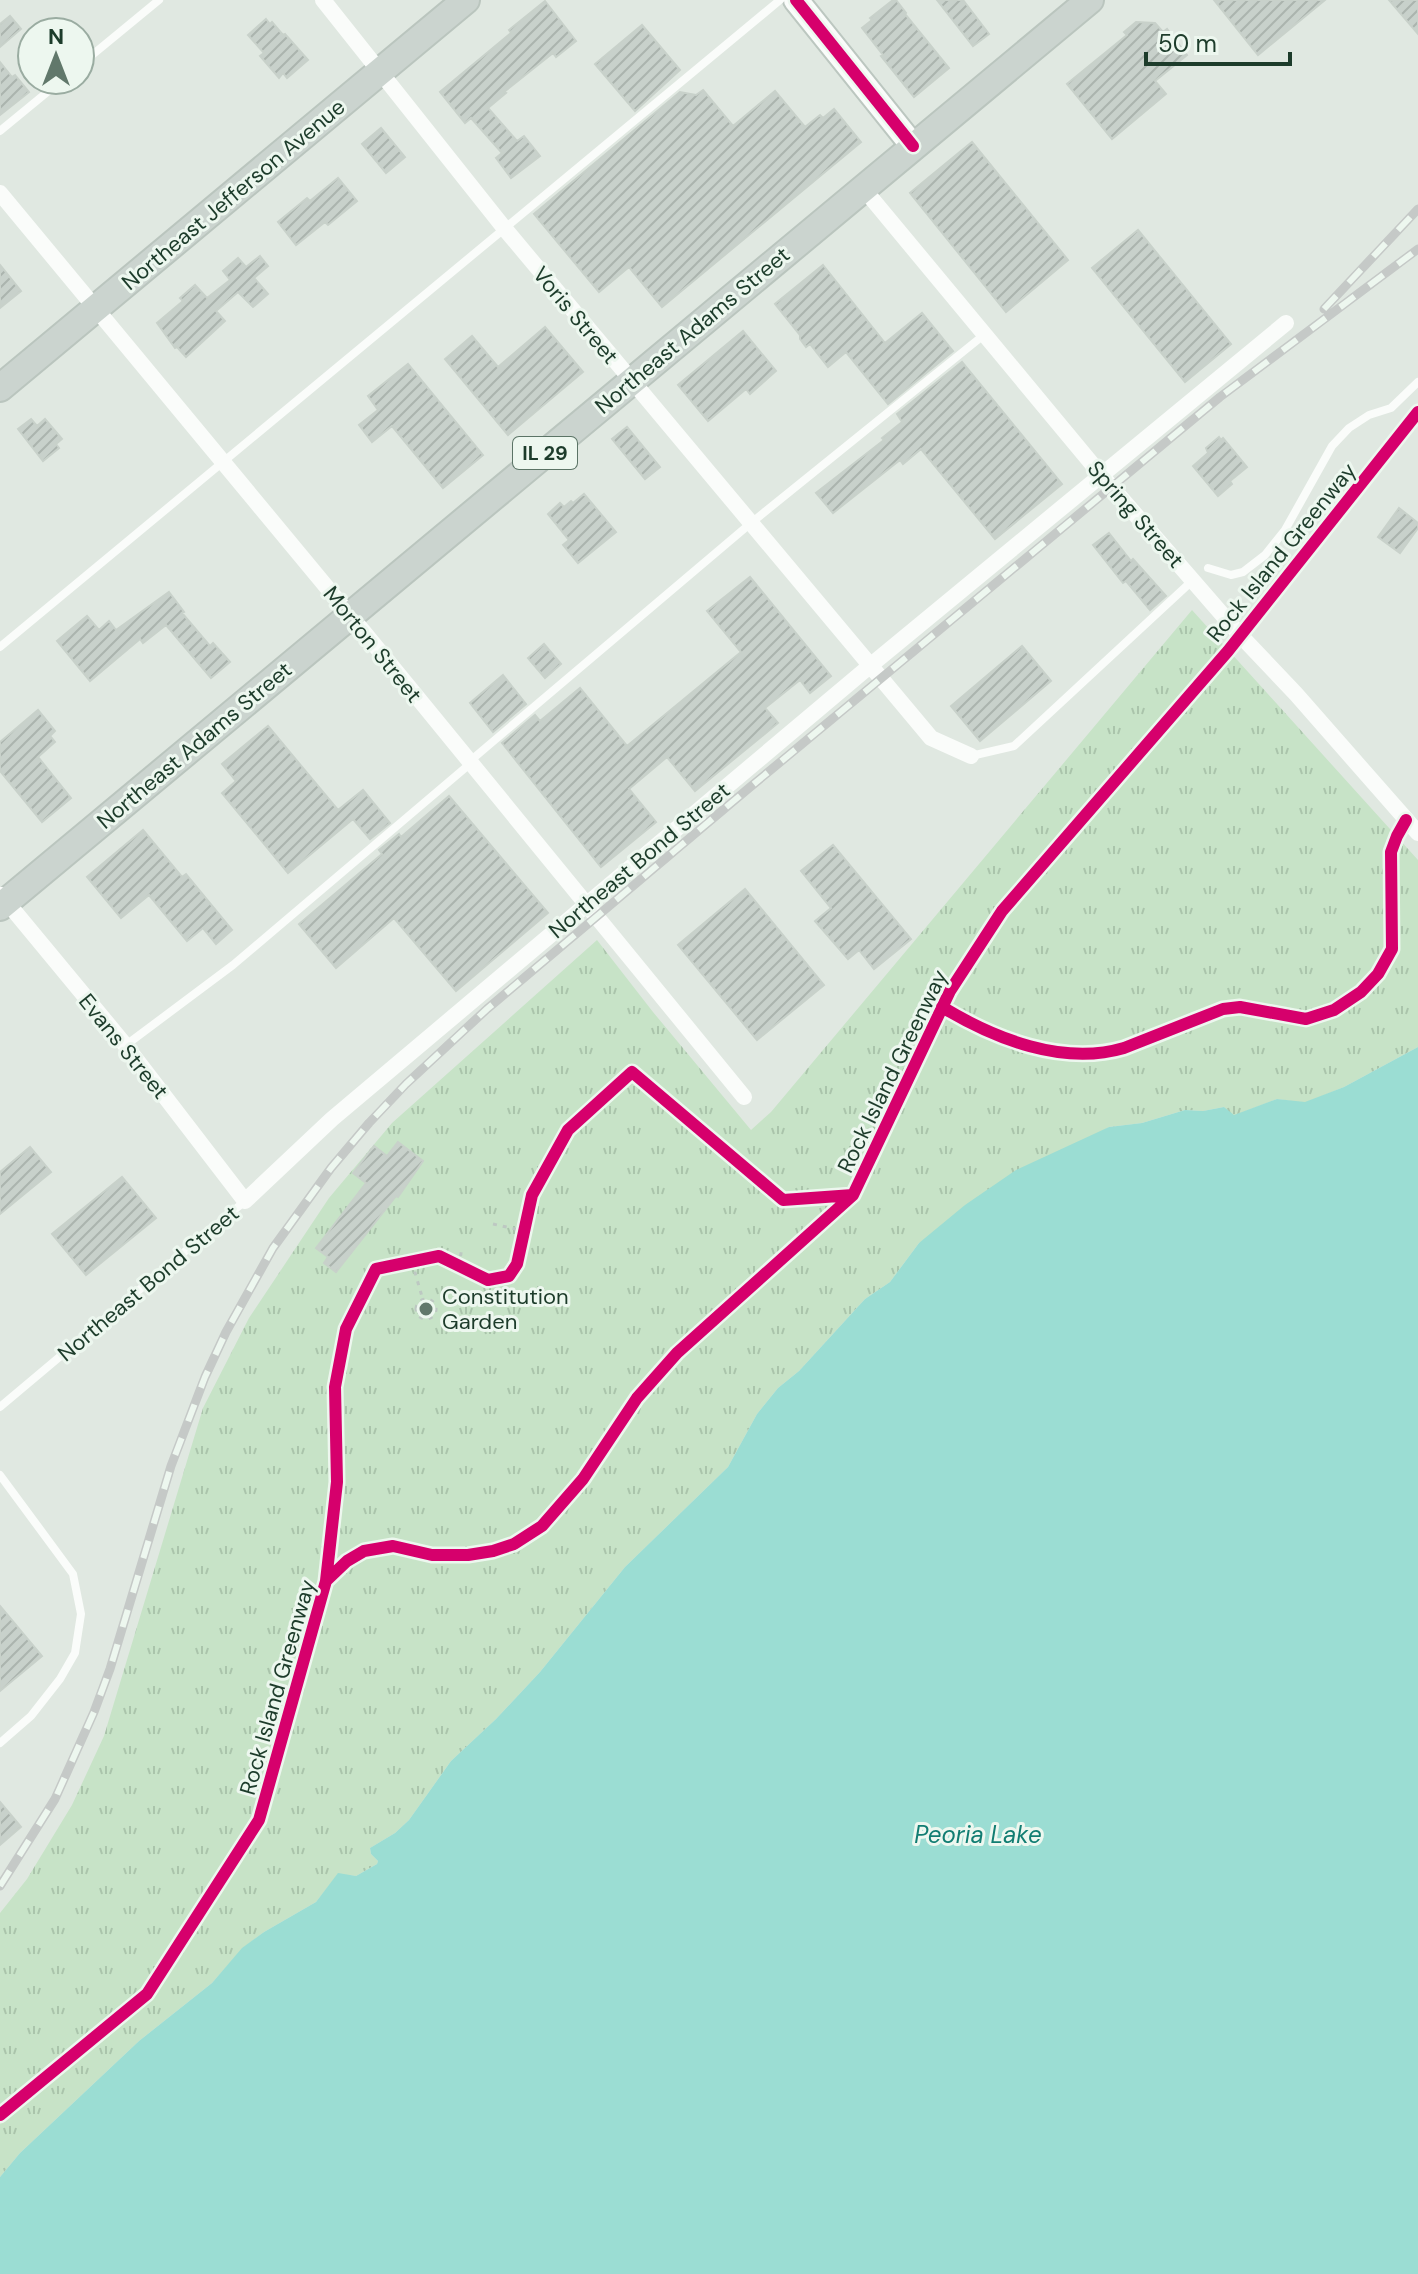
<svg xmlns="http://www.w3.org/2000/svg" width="1418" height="2274" font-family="'DM Sans',sans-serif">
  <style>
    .park { fill: url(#park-tufts) }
    .water { fill: #9bddd3 }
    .building { fill: url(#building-hatch); stroke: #c8d1ca; stroke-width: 2 }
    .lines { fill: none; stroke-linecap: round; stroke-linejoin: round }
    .secondary-casing { stroke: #bcc7c0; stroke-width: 28 }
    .primary-casing { stroke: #bac5be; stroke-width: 30 }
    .path { stroke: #bdc8c2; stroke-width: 3; stroke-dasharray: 4 6; stroke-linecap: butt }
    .lane { stroke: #fafcfa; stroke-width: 8 }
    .street { stroke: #fafcfa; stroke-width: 16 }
    .secondary { stroke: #fafcfa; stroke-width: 24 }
    .primary { stroke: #cbd4cf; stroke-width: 26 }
    .rail-casing { stroke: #c5c9c7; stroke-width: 9 }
    .rail { stroke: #edf7ef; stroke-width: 6; stroke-dasharray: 18; stroke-linecap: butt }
    .cycleway-casing { stroke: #edf7ef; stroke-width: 17 }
    .cycleway { stroke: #d6006c; stroke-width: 12 }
    .poi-dot { fill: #61786b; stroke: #edf7ef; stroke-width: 3 }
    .labels { text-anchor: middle; stroke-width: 6; stroke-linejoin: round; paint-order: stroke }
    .shield { fill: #edf7ef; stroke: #5b7466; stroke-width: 2 }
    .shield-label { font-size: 20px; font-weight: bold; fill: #1d3c2b }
    .street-label { font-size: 22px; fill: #1d3c2b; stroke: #edf7ef }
    .poi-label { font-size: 22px; fill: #1d3c2b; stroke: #edf7ef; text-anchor: start }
    .water-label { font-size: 24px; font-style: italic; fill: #117d72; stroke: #edf7ef }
  </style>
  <defs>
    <pattern id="park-tufts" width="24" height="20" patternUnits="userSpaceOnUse" patternTransform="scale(2)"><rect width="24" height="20" fill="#c7e3c7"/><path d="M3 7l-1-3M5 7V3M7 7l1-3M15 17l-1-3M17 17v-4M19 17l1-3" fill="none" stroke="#aac4ab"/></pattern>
    <pattern id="building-hatch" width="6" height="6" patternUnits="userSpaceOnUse" patternTransform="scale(2)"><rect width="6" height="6" fill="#c8d1cb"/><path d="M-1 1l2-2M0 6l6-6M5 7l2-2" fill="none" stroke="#abb4ae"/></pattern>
  </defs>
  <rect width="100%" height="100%" fill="#e0e8e1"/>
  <path class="park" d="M1192,610L1418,860V1047L1344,1087L1305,1103L1277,1099L1233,1116L1224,1107L1203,1111L1185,1110L1142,1123L1109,1127L919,1243L890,1282L865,1299L799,1371L778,1388L757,1414L728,1467L625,1567L540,1672L496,1719L451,1761L409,1820L395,1833L370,1848L371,1854L378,1861L377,1864L356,1876L338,1874L316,1902L264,1932L243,1948L212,1983L139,2041L20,2153L0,2177V1913L27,1879L72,1805L104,1736L203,1408L249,1318L329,1198L392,1123L597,940L653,1012L751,1130L771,1112Z"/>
  <path class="water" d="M1418,1047V2274H0V2177L20,2153L139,2041L212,1983L242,1948L264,1932L316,1902L338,1873L356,1876L377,1864L378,1861L371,1854L370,1848L395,1833L409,1820L451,1761L496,1719L540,1672L625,1567L728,1467L757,1414L778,1388L799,1371L865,1299L890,1282L919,1243L965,1205L1016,1170L1109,1127L1142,1123L1185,1110L1203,1111L1224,1107L1234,1115L1277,1099L1305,1102L1344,1087Z"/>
  <path class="building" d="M893,0H896L906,13L905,14L949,68L914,97L881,56L883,55L862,28L872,20L870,18Z
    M937,0H963L989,34L973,46Z
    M1214,0H1325L1258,55Z
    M1389,0H1418V34Z
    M545,1L576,41L556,57L553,53L504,92L506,93L488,108L517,141L524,136L540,156L511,178L496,158L502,153L471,118L465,123L440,92L511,33L509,30Z
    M10,16L21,29L0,47V24Z
    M266,19L270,24L272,22L283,35L285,34L308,60L287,78L283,73L279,78L260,56L264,53L248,35Z
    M1136,22L1155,23L1163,32L1167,29L1187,55L1155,81L1166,94L1112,139L1067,84L1127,35L1124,32Z
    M642,25L680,70L635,111L595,64Z
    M0,62L12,77L15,75L29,92L0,115Z
    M703,90L733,126L775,91L805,127L820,115L823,118L834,109L861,142L662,307L629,267L599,292L534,214L680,92L696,95Z
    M381,128L405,157L386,173L362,144Z
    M972,142L1068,260L1006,312L910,193Z
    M338,178L357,201L328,225L325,222L296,245L278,222L307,198L310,201Z
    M1138,230L1231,344L1185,382L1092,268Z
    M260,256L268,266L254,278L268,294L253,307L238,292L216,311L225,321L186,357L177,347L175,348L157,323L183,301L180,298L195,285L207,298L230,280L223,271L238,258L246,267Z
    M0,265L21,291L0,308Z
    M823,265L885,343L922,313L953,351L888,404L846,352L828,367L810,344L806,347L800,339V335L775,304Z
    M545,327L583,372L508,435L445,359L472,336L498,367Z
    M743,331L776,371L750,394L746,389L708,421L678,385Z
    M962,362L1062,484L995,539L921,449L903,464L900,460L833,513L816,493L884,440L882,438L902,422L897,414Z
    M408,364L483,455L443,488L392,426L372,442L359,425L378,410L368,396Z
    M31,419L37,426L45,419L62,439L56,444L59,448L43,461L18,429Z
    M627,427L660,467L645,479L612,439Z
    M1219,437L1221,440L1223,438L1247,467L1230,481L1232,484L1218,496L1193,466L1208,453L1206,448Z
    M584,494L616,532L578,563L563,545L569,540L548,514L560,503L564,507L571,501L573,503Z
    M1399,508L1418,523V528L1400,553L1378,537Z
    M1109,533L1131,561L1133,559L1166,596L1150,610L1126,581L1123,583L1093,545Z
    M750,577L831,676L810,693L800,680L765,708L778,723L695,791L667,757L629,789L656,822L601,867L502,743L535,715L540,721L580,688L627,746L741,652L707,611Z
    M169,592L184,612L182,613L210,646L213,643L230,662L211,678L166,625L143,643L140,639L90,681L57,641L87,616L99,630L109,621L116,630Z
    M544,644L561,664L545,678L528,658Z
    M1022,646L1051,681L980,741L951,706Z
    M503,675L526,704L493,732L470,703Z
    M38,710L55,731L50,736L55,742L38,757L71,798L42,822L0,771V742Z
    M268,726L338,810L363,790L390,823L370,839L353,819L288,873L222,793L236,781L222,764Z
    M449,796L548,913L456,991L394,918L336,968L299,924L382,854L379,850L399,834L401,837Z
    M143,830L182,877L186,874L232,930L216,944L203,928L187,941L149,895L121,918L87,877Z
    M833,845L911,939L874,969L859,950L848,959L815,921L831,908L801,871Z
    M745,889L824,985L757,1040L678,945Z
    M398,1142L423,1161L398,1197L396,1196L336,1272L324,1263L328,1257L316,1248L366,1183L353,1173L374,1146L387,1156Z
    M30,1147L51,1172L0,1214V1172Z
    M122,1177L156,1218L86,1275L52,1234Z
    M0,1606L42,1656L0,1691Z
    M0,1802L21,1827L0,1845Z"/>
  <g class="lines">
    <g class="secondary-casing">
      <path id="secondary" d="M796,0L913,146"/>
    </g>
    <g class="primary-casing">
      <path id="primary" d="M0,388L466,0
        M0,907L1090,0"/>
    </g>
    <path class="path" d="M493,1224L524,1231
      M412,1262L423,1300
      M459,1266L462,1247
      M416 1309a10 10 0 1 1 20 0a10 10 0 1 1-20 0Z"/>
    <path class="lane" d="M80,65L159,0
      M0,131L62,80
      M1208,568L1231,575L1243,572L1265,555L1285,530L1332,446L1349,428L1369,415L1391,408L1418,382
      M0,647L780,0
      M971,756L1014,746L1192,581
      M470,761L751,523L985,334
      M126,1045L233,965L471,763
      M0,1407L245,1201
      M0,1475L73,1574L81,1614L75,1653L60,1679L31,1716L0,1743"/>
    <path class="street" d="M323,0L505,229L931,738L971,756
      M863,188L1102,476L1240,635L1296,694L1418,833
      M0,193L368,637L744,1097
      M1,895L126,1046L245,1201L332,1119L871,665L1286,323"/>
    <use href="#secondary" class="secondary"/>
    <use href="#primary" class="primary"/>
    <g class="rail-casing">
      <path id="rail" d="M1324,309L1418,209
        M0,1886L55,1799L94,1712L110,1669L171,1466L205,1377L226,1332L273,1248L331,1168L369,1123L406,1084L487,1009L749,788L1220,397L1418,249"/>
    </g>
    <use href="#rail" class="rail"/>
    <g class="cycleway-casing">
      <path id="cycleway" d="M796,0L913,146
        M942,1007C995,1039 1063,1066 1124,1048L1223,1009L1240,1007L1306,1019L1334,1010L1361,992L1378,974L1392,949L1391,852L1397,836L1406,820
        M326,1581L337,1482L335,1387L346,1329L376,1269L439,1256L488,1280L509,1276L517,1264L532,1195L568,1130L632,1072L783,1200L853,1195
        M0,2115L147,1994L259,1820L326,1581L347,1561L364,1551L393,1546L432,1555H468L493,1551L514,1544L542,1526L583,1479L637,1398L677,1353L853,1195L950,991L1002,911L1228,651L1418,412"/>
    </g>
    <use href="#cycleway" class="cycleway"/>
  </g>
  <circle class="poi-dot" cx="426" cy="1309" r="8"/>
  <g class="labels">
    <rect class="shield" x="513" y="437" width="64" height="32" rx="6"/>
    <g class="shield-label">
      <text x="545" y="460">IL 29</text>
    </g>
    <g class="street-label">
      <text transform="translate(233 194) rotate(-40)" y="8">Northeast Jefferson Avenue</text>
      <text transform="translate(576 315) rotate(50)" y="8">Voris Street</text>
      <text transform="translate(692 330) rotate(-40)" y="8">Northeast Adams Street</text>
      <text transform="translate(1136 514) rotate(49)" y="8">Spring Street</text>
      <text transform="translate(1281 552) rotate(-51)" y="8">Rock Island Greenway</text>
      <text transform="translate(373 644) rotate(51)" y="8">Morton Street</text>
      <text transform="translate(194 745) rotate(-40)" y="8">Northeast Adams Street</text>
      <text transform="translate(639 860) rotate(-40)" y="8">Northeast Bond Street</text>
      <text transform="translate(124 1046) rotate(51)" y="8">Evans Street</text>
      <text transform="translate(892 1071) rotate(-64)" y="8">Rock Island Greenway</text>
      <text transform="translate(148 1283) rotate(-40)" y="8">Northeast Bond Street</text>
      <text transform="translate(277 1687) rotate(-74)" y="8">Rock Island Greenway</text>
    </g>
    <g class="poi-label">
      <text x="442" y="1304">Constitution<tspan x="442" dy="25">Garden</tspan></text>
    </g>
    <g class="water-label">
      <text x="978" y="1843">Peoria Lake</text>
    </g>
  </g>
  <g transform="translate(56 56)"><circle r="38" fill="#edf7ef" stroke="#9aaca1" stroke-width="2"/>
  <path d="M0-6L14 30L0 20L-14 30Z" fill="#61786b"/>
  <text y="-12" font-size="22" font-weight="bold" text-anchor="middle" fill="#1d3c2b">N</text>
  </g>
  <path d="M1146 52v12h144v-12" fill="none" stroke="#1d3c2b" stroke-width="4"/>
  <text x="1158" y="52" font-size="24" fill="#1d3c2b" stroke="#edf7ef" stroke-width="6" paint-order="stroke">50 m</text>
</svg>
